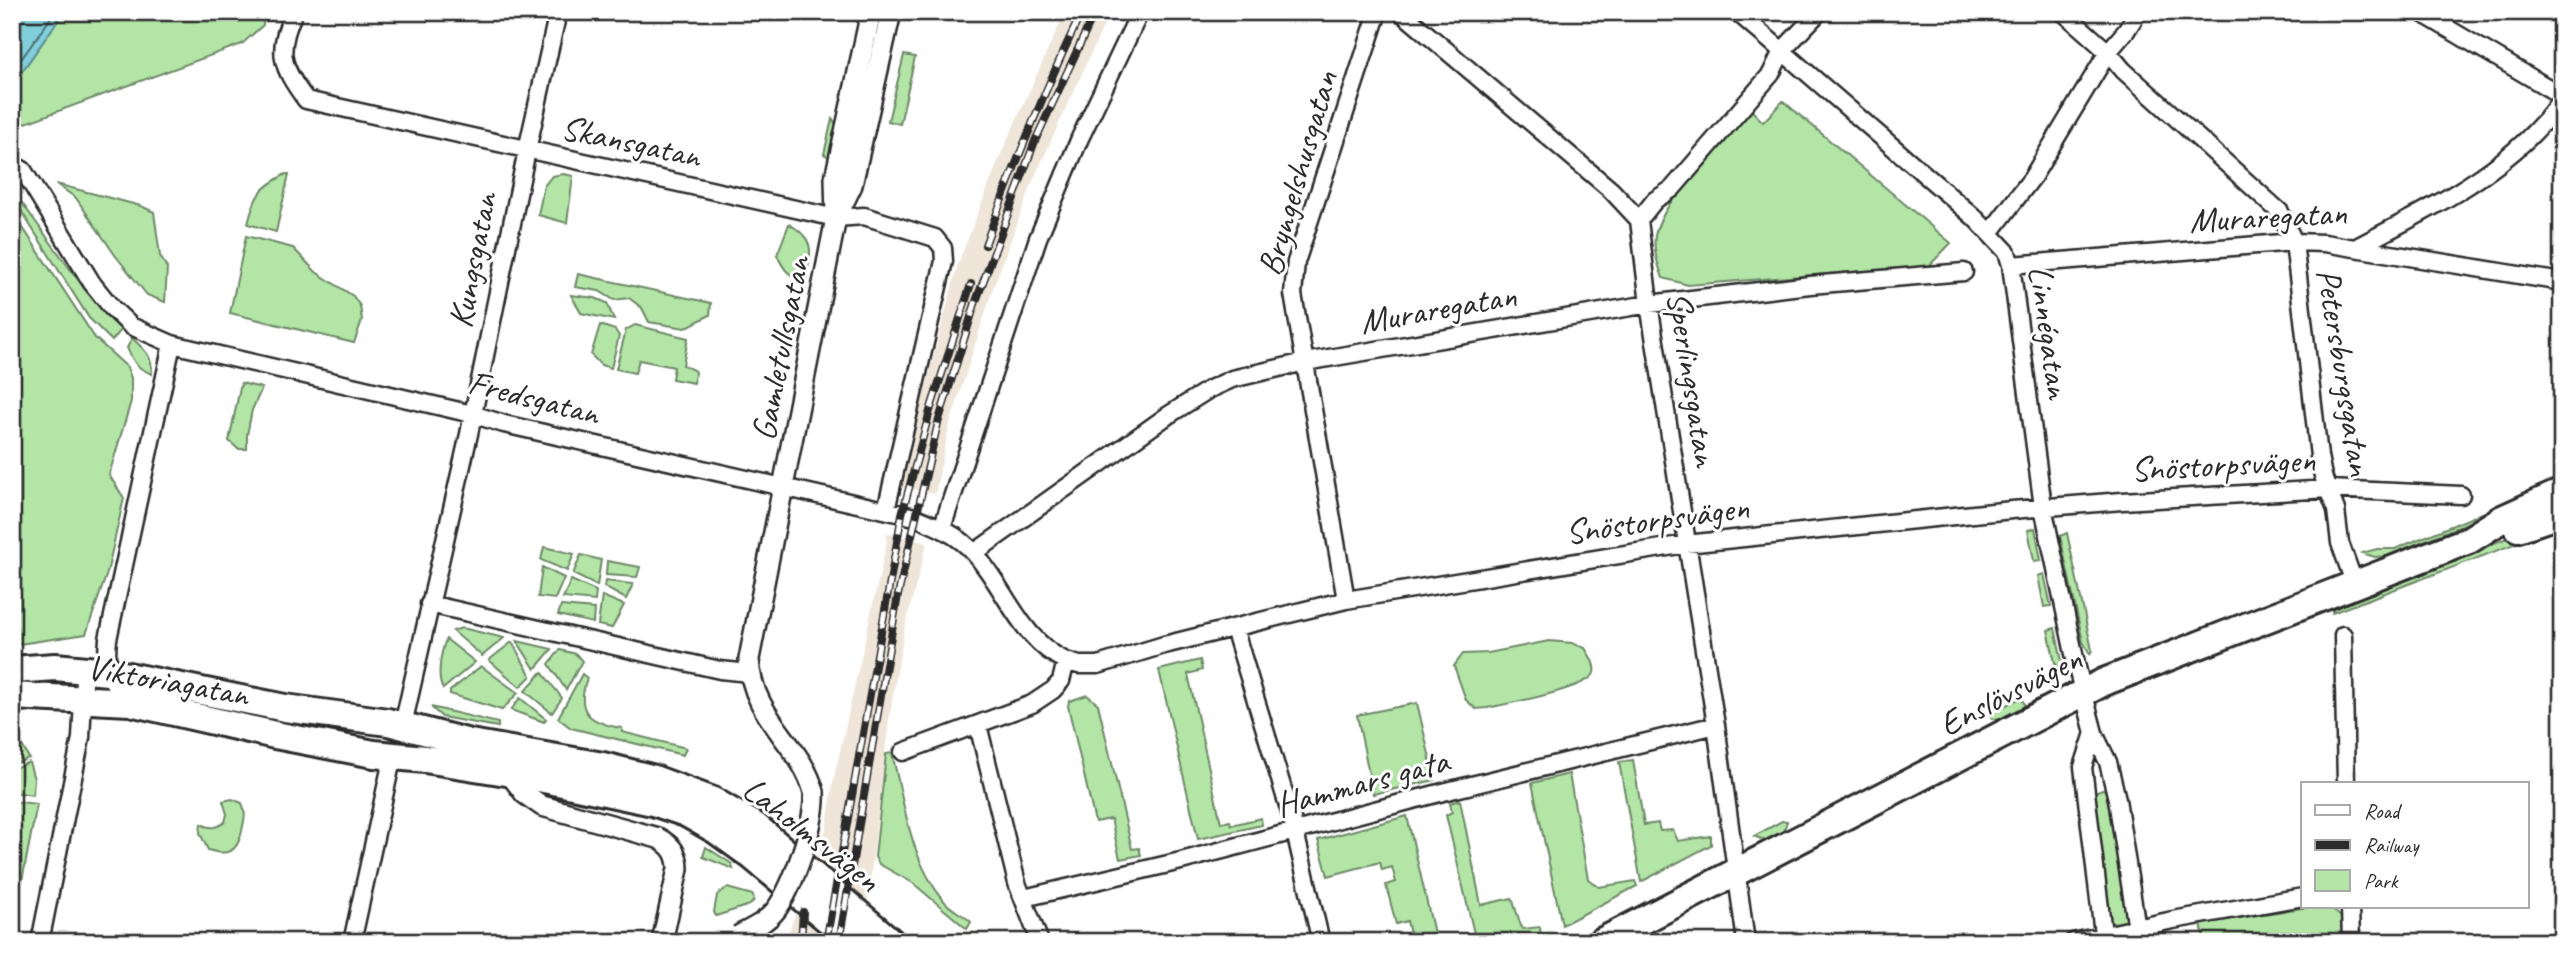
<svg xmlns="http://www.w3.org/2000/svg" width="2574" height="954" font-family="Caveat,sans-serif">
  <style>
    .built { fill: #efe6d9 }
    .green { fill: #b2e5a6; stroke: #6e8868; stroke-width: 2 }
    .water { fill: #80cfdb; stroke: #5e8d95; stroke-width: 2 }
    .lines { fill: none; stroke-linecap: round; stroke-linejoin: round }
    .shore { stroke: #4d6d71; stroke-width: 2 }
    .minor-casing { stroke: #2b2b2b; stroke-width: 21 }
    .tertiary-casing { stroke: #2b2b2b; stroke-width: 24 }
    .trunk-casing { stroke: #2b2b2b; stroke-width: 32 }
    .minor { stroke: #fff; stroke-width: 16 }
    .tertiary { stroke: #fff; stroke-width: 19 }
    .trunk { stroke: #fff; stroke-width: 26 }
    .rail-casing { stroke: #2b2b2b; stroke-width: 8 }
    .rail { stroke: #fff; stroke-width: 5; stroke-dasharray: 16; stroke-linecap: butt }
    .tertiary-bridge-casing { stroke: #2b2b2b; stroke-width: 24; stroke-linecap: butt }
    .tertiary-bridge { stroke: #fff; stroke-width: 19 }
    .labels { text-anchor: middle; stroke-width: 6; stroke-linejoin: round; paint-order: stroke }
    .street-label { font-size: 35px; fill: #2b2b2b; stroke: #fff }
  </style>
  <rect width="100%" height="100%" fill="#fff"/>
  <filter id="ink" filterUnits="userSpaceOnUse"><feTurbulence type="fractalNoise" baseFrequency=".0143" numOctaves="2"/><feDisplacementMap in="SourceGraphic" scale="14" xChannelSelector="R" yChannelSelector="G"/><feConvolveMatrix kernelMatrix="1 2 1 2 8 2 1 2 1" color-interpolation-filters="sRGB"/></filter>
  <g filter="url(#ink)">
    <path class="built" d="M1065,12H1110L1035,176L994,285L949,427L935,494L899,487L958,264L1001,154Z
      M887,533L927,543L904,631L889,719L863,942H785L827,827L833,782L886,546Z"/>
    <path class="green" d="M64,12H263V25L242,44L12,128L18,77Z
      M904,55L915,57L900,124L888,121Z
      M1783,101L1951,243L1929,266L1688,285L1663,278C1658,264 1653,251 1655,236C1660,204 1725,134 1748,107L1763,122Z
      M832,119L841,129L832,159L824,154Z
      M286,174H289L276,232L248,224C255,195 259,188 286,174Z
      M564,174L573,176L567,223L538,215L544,186L552,176Z
      M56,184L141,206L154,212L160,256L167,268L165,302L147,295L115,255L76,198Z
      M22,203L84,288L121,330L112,341L89,318L18,206Z
      M12,211L95,338L127,367L131,378V401L109,475L124,498L107,573L86,634L12,645Z
      M789,224C817,240 811,253 805,281C788,276 784,270 777,255Z
      M246,236L293,248L316,272L353,296L360,306L362,320L354,343L230,313Z
      M578,274L711,303L710,315L685,328L649,322L642,308L629,298L614,300L599,291L575,287Z
      M571,295L595,298L607,303L614,320L581,313Z
      M600,325L615,330L619,336L611,368L601,365L591,355Z
      M635,325L688,338L683,365L695,371L694,383L672,379L674,367L639,360L635,373L616,369L626,330Z
      M132,338C144,349 153,356 152,374C135,367 135,364 127,348Z
      M241,383L262,388L252,410L247,435V449H238L229,441Z
      M2562,484L2387,556L2375,557L2362,553L2377,549H2395L2514,500Z
      M2562,517V526L2332,613L2335,604Z
      M2035,528L2041,560L2034,561L2028,530Z
      M2067,533L2092,650L2090,654L2083,642L2060,536Z
      M544,547L574,554L567,571L541,560Z
      M581,555L601,560L597,586L573,574Z
      M607,561L640,567L637,577L606,575Z
      M542,567L564,578L555,599L538,597Z
      M2044,574L2051,606L2044,607L2038,576Z
      M571,580L596,591L595,601L563,598Z
      M605,581L633,584L626,599L604,587Z
      M602,596L624,605L612,628L598,625Z
      M561,606L594,609L593,623L558,615Z
      M462,628L504,638L482,656L453,631Z
      M2055,628L2063,666H2057L2055,663L2048,630Z
      M446,639L475,662L443,689C436,677 441,652 446,639Z
      M517,641L552,649L535,669Z
      M1549,641L1572,643L1585,648C1589,655 1596,664 1594,673C1589,689 1505,704 1487,708L1476,709L1466,700L1454,666L1463,654L1488,653Z
      M512,642L531,676L520,687L489,660Z
      M560,650L576,654L582,661L566,690L549,664Z
      M1200,660L1202,670L1188,674L1221,823L1230,821L1231,825L1261,818L1262,825L1198,839L1159,670Z
      M481,666L518,693L502,710L450,694V691Z
      M542,672L562,698L552,713L525,691Z
      M582,674L587,678C575,712 589,723 622,728V732L686,748L683,755L571,728L558,718Z
      M142,695L283,715L349,731L347,740Z
      M1087,695L1098,704L1132,849L1139,848L1141,855L1120,859L1111,819L1095,822L1068,706L1069,701Z
      M520,698L546,719L544,722L511,710Z
      M2018,699L2023,701L2026,709L2006,720L1992,719L1990,713Z
      M1417,703L1435,780L1373,794L1357,715Z
      M431,707L498,723V727L442,717Z
      M12,738L23,747L29,758L12,765Z
      M892,753C904,803 910,861 945,902C953,911 963,914 971,922L967,929L913,883L879,864L875,857L886,754Z
      M1633,760L1644,825L1658,823L1660,831L1673,830L1678,841L1711,836V845L1641,882L1619,762Z
      M29,762L34,779L33,795L13,792L12,769Z
      M1569,774L1588,879L1599,887L1635,881L1637,886L1562,925L1532,783Z
      M2102,789L2108,791L2128,920V925L2115,928L2109,926L2094,798L2095,792Z
      M232,799L242,803C247,814 244,820 242,831C237,853 228,856 208,850L200,833L201,824C211,829 217,828 225,822L227,814L223,801Z
      M1460,800L1481,905L1512,898L1522,929L1540,927L1541,937L1533,942H1476L1446,815L1452,812L1450,803Z
      M12,801L37,804L12,932Z
      M1407,816L1436,942H1412L1407,921L1396,924L1386,885L1396,882L1392,867L1382,870L1380,862L1328,876L1318,840Z
      M1782,821H1787C1783,839 1770,844 1754,836Z
      M706,847L732,864L733,869L703,857Z
      M727,888L753,895L754,900L750,905L716,916L714,912L717,895Z
      M2308,907H2330L2344,920L2345,942H2205L2201,924Z"/>
    <path class="water" d="M12,12H64L18,77L12,114Z"/>
    <g class="lines">
      <path class="shore" d="M12,72L55,12"/>
      <g class="minor-casing">
        <path id="minor" d="M294,12C276,52 281,66 306,100L836,218L864,216L935,238L943,248L944,261L886,510
          M1401,12L1611,190L1639,220L1649,304L1716,725L1746,942
          M1737,12L1975,218L2007,252L2011,265L2043,507L2077,668L2094,733L2108,762L2117,799L2139,942
          M2063,12L2108,52L2123,70L2280,212L2294,242L2319,456L2323,476L2336,510L2340,543L2355,585
          M2420,12L2562,96
          M12,164L23,170L92,283L112,308L131,326L172,344L472,414L504,424L915,517C937,526 959,535 975,554C1006,589 1021,641 1066,661
          M1639,220L1655,200L1672,189L1771,74L1782,51L1819,12
          M1990,233L2032,178L2108,52L2126,31L2138,12
          M2355,248C2428,209 2514,170 2562,98
          M2011,265L2294,242L2324,243L2562,282
          M942,528L1038,238L1080,138L1140,12
          M974,553L1167,416L1208,390L1232,379L1305,362L1649,304L1810,285L1964,272
          M1346,600L1293,294L1296,262L1378,12
          M429,604L720,670L750,673
          M1234,628L1292,819L1321,942
          M2343,635L2346,784
          M130,702C108,681 105,669 108,639L172,344
          M403,725L469,434L527,150L558,12
          M978,725L1017,883L1040,942
          M2094,733L2083,767L2104,942
          M903,752L1032,704L1053,690L1061,681L1066,661L1079,665H1098L1164,645L1346,600L1686,544L2012,510L2122,501L2329,489L2461,495
          M1024,898L1181,861L1443,792L1716,725
          M2350,907L2351,942
          M40,942L81,738L84,682L78,668
          M352,942L390,769
          M2073,942L2173,920L2303,897"/>
      </g>
      <g class="tertiary-casing">
        <path id="tertiary" d="M838,214L852,185L891,12
          M509,773L525,794L542,806L658,838C671,845 678,853 678,869L662,942
          M814,792C801,743 751,718 749,659L836,218L835,178L871,12"/>
      </g>
      <g class="trunk-casing">
        <path id="trunk" d="M2518,528L2562,513
          M12,670L55,667L108,672L285,708L388,722L470,743L603,766L651,778L713,801L755,826L891,942
          M12,696L130,702L275,735L374,754L425,759L525,775L653,802L686,813L716,830L752,856L855,942
          M1601,942L2104,682L2469,540L2502,519L2562,492"/>
      </g>
      <use href="#minor" class="minor"/>
      <use href="#tertiary" class="tertiary"/>
      <use href="#trunk" class="trunk"/>
      <g class="rail-casing">
        <path id="rail" d="M985,245C1014,166 1045,88 1082,12
          M801,942L803,912
          M826,942L902,514L930,411L971,284
          M839,942L898,595L938,423L975,304L1035,141L1095,12"/>
      </g>
      <use href="#rail" class="rail"/>
      <g class="tertiary-bridge-casing">
        <path id="tertiary-bridge" d="M738,936C751,929 765,923 775,911C793,888 816,822 814,792"/>
      </g>
      <use href="#tertiary-bridge" class="tertiary-bridge"/>
    </g>
  </g>
  <g class="labels">
    <g class="street-label">
      <text transform="translate(631 141) rotate(12)" y="12">Skansgatan</text>
      <text transform="translate(1297 173) rotate(-74)" y="12">Bryngelshusgatan</text>
      <text transform="translate(2268 216) rotate(-3)" y="12">Muraregatan</text>
      <text transform="translate(472 260) rotate(-79)" y="12">Kungsgatan</text>
      <text transform="translate(1438 308) rotate(-10)" y="12">Muraregatan</text>
      <text transform="translate(2050 332) rotate(82)" y="12">Linnégatan</text>
      <text transform="translate(780 348) rotate(-79)" y="12">Gamletullsgatan</text>
      <text transform="translate(2345 372) rotate(81)" y="12">Petersburgsgatan</text>
      <text transform="translate(1693 379) rotate(81)" y="12">Sperlingsgatan</text>
      <text transform="translate(534 397) rotate(14)" y="12">Fredsgatan</text>
      <text transform="translate(2223 464) rotate(-3)" y="12">Snöstorpsvägen</text>
      <text transform="translate(1657 519) rotate(-8)" y="12">Snöstorpsvägen</text>
      <text transform="translate(168 680) rotate(10)" y="12">Viktoriagatan</text>
      <text transform="translate(2010 691) rotate(-27)" y="12">Enslövsvägen</text>
      <text transform="translate(1362 782) rotate(-15)" y="12">Hammars gata</text>
      <text transform="translate(812 834) rotate(38)" y="12">Laholmsvägen</text>
    </g>
  </g>
  <rect width="2574" height="954" fill="none" stroke="#fff" stroke-width="42"/>
  <rect x="21" y="21" width="2532" height="912" fill="none" stroke="#2b2b2b" stroke-width="2.5" filter="url(#ink)"/>
  <rect x="2301" y="782" width="228" height="126" fill="#ffffff" stroke="#aaaaaa" stroke-width="2"/>
  <rect x="2315" y="805" width="35" height="10" fill="#ffffff" stroke="#aaaaaa" stroke-width="2"/>
  <text x="2364" y="818" font-size="21" fill="#2b2b2b">Road</text>
  <rect x="2315" y="840" width="35" height="10" fill="#2b2b2b" stroke="#aaaaaa" stroke-width="2"/>
  <text x="2364" y="852" font-size="21" fill="#2b2b2b">Railway</text>
  <rect x="2315" y="870" width="35" height="21" fill="#b2e5a6" stroke="#aaaaaa" stroke-width="2"/>
  <text x="2364" y="888" font-size="21" fill="#2b2b2b">Park</text>
</svg>
